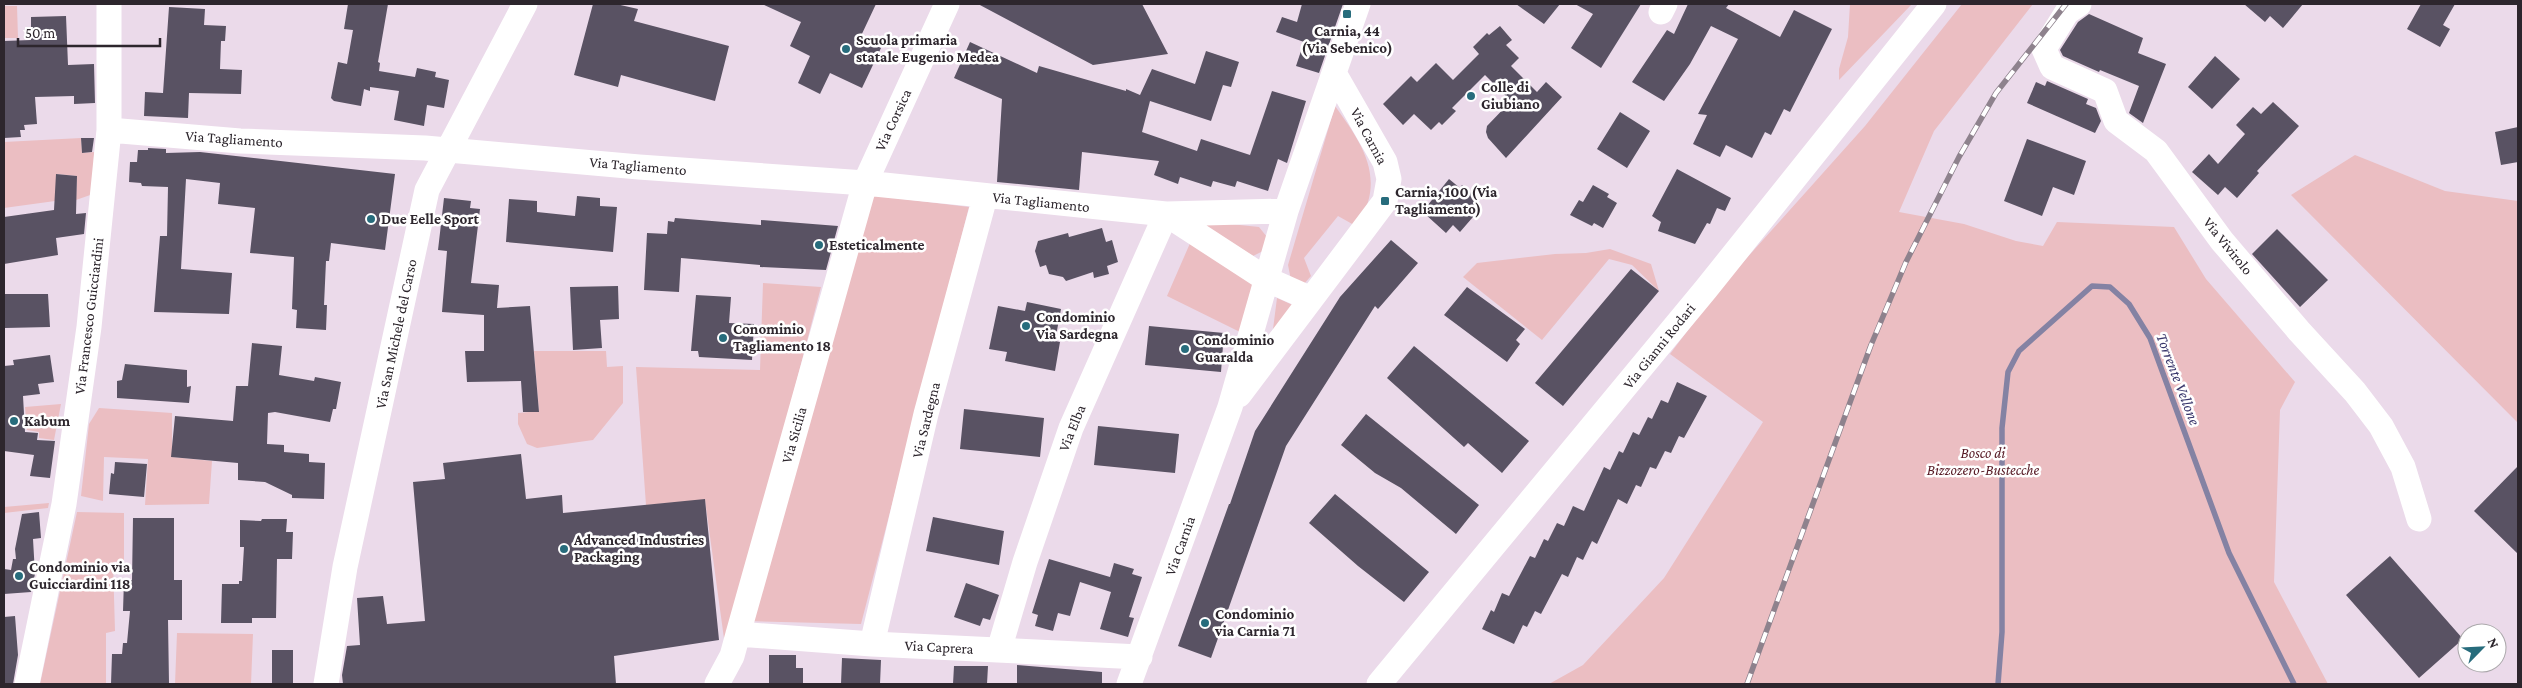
<svg xmlns="http://www.w3.org/2000/svg" width="2522" height="688" font-family="'Crimson Pro',serif">
  <style>
    .green { fill: #ebbec2 }
    .lines { fill: none; stroke-linecap: round; stroke-linejoin: round }
    .stream { stroke: #8482a3; stroke-width: 5.5 }
    .building { fill: #595263 }
    .minor { stroke: #fff; stroke-width: 25 }
    .rail-casing { stroke: #8e828d; stroke-width: 5.5 }
    .rail { stroke: #fff; stroke-width: 4; stroke-dasharray: 11; stroke-linecap: butt }
    .poi-dot { fill: #276c7c; stroke: #fff; stroke-width: 2 }
    .labels { text-anchor: middle; stroke-width: 5; stroke-linejoin: round; paint-order: stroke }
    .poi-label { font-size: 15px; font-weight: bold; fill: #2d262d; stroke: #fff; text-anchor: start }
    .street-label { font-size: 15px; fill: #2d262d; stroke: #fff }
    .park-label { font-size: 15px; font-style: italic; fill: #561924; stroke: #fff }
    .water-label { font-size: 16px; font-style: italic; fill: #38366b; stroke: #fff }
  </style>
  <rect width="100%" height="100%" fill="#ebdaea"/>
  <path class="green" d="M1850,4H1912L1839,80V69L1848,37Z
    M1962,4H2033L1934,131L1899,212L1964,224L2016,241L2043,246L2057,222L2174,227L2206,279L2295,382L2280,410L2274,582L2328,684H1549L1583,665L1664,578L1763,422L1670,354L1719,289L1865,126Z
    M4,6H17L18,38H4Z
    M1335,106C1355,134 1379,165 1368,202C1366,210 1358,218 1354,225L1338,216L1304,258L1311,276L1304,284L1291,280L1288,265Z
    M81,138L82,153L94,152L93,194L76,200L77,176L57,174L55,201L4,208V142Z
    M2355,155L2445,191L2518,201V423L2291,195Z
    M870,195L969,207L861,624L746,621Z
    M1192,220L1259,227L1267,237L1265,250L1253,256Z
    M1191,241L1255,282L1240,332L1167,296Z
    M1610,249L1651,264L1659,291L1632,265L1609,259L1542,340L1463,277L1477,263L1555,254L1586,253Z
    M763,283L821,287L726,653L705,500L646,505L636,367L760,370Z
    M1277,298L1295,306L1272,337Z
    M534,351H606L607,367L623,366V403L593,440L537,448L527,444L518,424V413L539,411Z
    M61,404L54,440L39,438V432L27,430L25,407Z
    M99,408L172,413V457L212,461L209,504L145,505L148,459L104,457L103,501L81,496L89,424Z
    M49,503L48,508L4,513V507Z
    M77,512L124,513V561L113,562L115,631L106,633V684H40Z
    M177,633L253,634L251,684H175Z"/>
  <g class="lines">
    <path class="stream" d="M1998,684L2002,632V428L2008,372L2019,351L2092,286L2110,287L2129,304L2150,338L2229,553L2294,684"/>
  </g>
  <path class="building" d="M348,4H388L378,62L380,63L379,71L415,77L417,68L436,72L435,77L449,80L444,108L427,105L424,126L394,120L399,91L370,87V91L364,89L361,106L334,101L331,98L338,62L347,64L353,30L344,29Z
    M593,4H616L638,9L634,21L729,46L715,101L621,75L618,87L574,75Z
    M762,4H876L860,38L881,48L862,88L830,73L820,94L798,83L810,56L790,46L801,22Z
    M978,4H1142L1168,54L1093,65Z
    M1302,4H1343L1319,73L1296,66L1304,42L1276,32L1282,17L1297,22Z
    M1516,4H1560L1544,24Z
    M1575,4H1641L1601,68L1571,48L1593,14Z
    M1688,4H1729L1726,8L1780,37L1794,10L1832,29L1790,112L1784,109L1771,135L1765,132L1752,158L1726,145L1720,157L1693,144L1707,115L1698,114L1738,39L1711,26L1690,64L1664,101L1632,82L1667,30L1674,34Z
    M2244,4H2303L2283,28L2270,16L2265,22Z
    M2421,4H2455L2443,25L2450,29L2440,47L2407,29Z
    M169,7L205,9L204,25L226,26L225,41H221L220,69L242,70L241,94L189,93L188,118L144,116L145,92L163,93Z
    M2089,14L2143,38L2138,53L2166,64L2143,123L2129,113L2139,86L2100,70L2099,72L2063,56L2060,50L2078,22Z
    M66,16L68,65L94,64L95,103L74,104V96L35,97L37,124L24,125L25,130H20L21,137L4,138V41L31,40V17Z
    M1500,26L1512,40L1506,45L1519,58L1511,66L1537,92L1546,82L1562,97L1506,158L1488,138L1486,132L1487,126L1511,101L1485,75L1452,108L1456,111L1442,125L1439,122L1431,130L1414,114L1403,125L1383,104L1411,76L1417,82L1436,63L1453,80L1479,54L1473,47L1487,33L1489,35Z
    M970,42L1037,73L1039,66L1126,91V89L1140,95L1152,69L1195,84L1206,51L1239,62L1231,87L1223,85L1211,121L1150,101L1142,132L1197,151L1201,139L1250,155L1272,91L1306,101L1287,163L1278,159L1268,191L1237,181L1235,187L1213,181L1211,187L1180,177L1178,184L1154,175L1159,161L1082,152L1079,190L997,182L1002,99L954,78Z
    M2215,56L2240,79L2212,109L2188,87Z
    M2047,81L2088,99L2086,104L2096,108L2101,121L2095,133L2027,103L2036,82L2045,86Z
    M2273,102L2299,126L2257,171L2259,173L2237,198L2225,187L2218,195L2192,172L2209,154L2218,164L2245,134L2236,125L2253,107L2261,114Z
    M1620,112L1650,131L1627,168L1597,149Z
    M2518,127V162L2501,165L2495,132Z
    M81,138H94L92,152L82,153Z
    M2027,139L2086,161L2074,195L2053,187L2042,216L2004,201Z
    M148,148L166,149V153L200,152L395,174L385,250L331,243L329,261H326L324,305H327L326,330L296,328L297,310L292,309L294,257L250,253L255,208L218,204L220,183L186,179L181,269L232,273L229,314L154,312L160,236H167L168,187L142,186L141,183L129,182L130,162H137L138,150H148Z
    M1677,169L1731,198L1725,211L1717,208L1710,224L1707,223L1695,244L1658,231L1661,222L1652,216Z
    M56,174L77,176L76,214L86,213L84,234L56,238L58,255L4,264V217L54,210Z
    M1449,179L1460,188L1462,185L1479,200L1474,206L1479,210L1460,232L1453,225L1446,233L1425,214L1430,209L1427,206Z
    M1593,185L1609,194L1607,197L1617,203L1603,228L1594,223L1592,226L1570,215L1579,200L1583,202Z
    M577,196L600,198V206L617,207L613,252L506,242L509,199L537,201V212L575,216Z
    M444,198L471,201L470,208L480,209L471,283L499,285L497,308L530,306L539,412H523L521,381L467,382L465,351H484V315L442,312L447,251L438,250Z
    M675,218L761,225V220L838,226L826,270L760,267V265L681,258L679,292L644,290L647,233L667,234L668,221L674,222Z
    M1102,228L1106,242L1112,240L1118,262L1107,266L1109,274L1094,278L1093,272L1066,281L1063,277L1049,274L1046,265L1040,267L1035,251L1038,241L1068,233L1069,237Z
    M2277,229L2328,280L2300,307L2252,254Z
    M1391,240L1418,263L1378,309L1375,306L1286,446L1211,658L1178,646L1229,504H1230L1255,431L1340,297Z
    M1631,269L1659,291L1563,406L1535,383Z
    M618,286L619,319L600,320L602,348L573,350L570,287Z
    M1467,287L1525,329L1516,340L1520,344L1507,362L1444,315Z
    M4,294H48L50,327L5,328Z
    M696,295L731,297L729,323L754,324L752,360L699,357L698,351H691Z
    M1027,302L1061,309L1055,341L1060,342L1055,371L1005,361L1007,352L989,349L998,306L1025,311Z
    M1149,326L1224,333L1221,372L1145,365Z
    M252,343L282,346L279,375L314,381L315,377L341,382L336,409H333L330,422L275,412L268,413L267,444L284,445V452L309,454V462L325,463L324,499L292,498V495L265,482L238,480V463L171,457L175,416L233,421L236,386H248Z
    M1414,346L1529,441L1502,473L1468,443L1464,447L1387,378Z
    M50,355L54,382L38,384L40,394L23,396L25,432L38,433L37,440L55,441L50,478L30,476L34,455L4,451V366L14,365L13,360Z
    M125,364L187,370V387L191,386L189,403L117,398V381L122,380Z
    M1677,382L1707,396L1684,438L1679,436L1671,453L1665,451L1656,469L1650,467L1641,487L1636,485L1627,504L1618,499L1597,544L1592,541L1583,560L1577,557L1568,577L1562,574L1541,614L1535,611L1527,627L1523,625L1514,644L1482,629L1491,610L1494,612L1502,593L1509,596L1530,556L1535,558L1544,539L1548,541L1557,523L1564,526L1573,506L1584,511L1604,467L1610,470L1619,451L1623,453L1633,432L1639,435L1648,417L1652,419L1661,400L1668,403Z
    M964,409L1044,418L1040,457L960,449Z
    M1366,414L1479,505L1456,534L1401,488L1375,473L1341,445Z
    M1098,426L1179,434L1175,473L1094,465Z
    M521,454L526,499L562,495L563,513L705,499L719,640L614,656L616,684H343L342,675L347,646L360,645L357,598L383,596L387,624L425,621L413,482L445,479L443,463Z
    M115,462L147,464L144,497L109,494L111,473L114,474Z
    M2518,466V554L2474,511Z
    M1335,494L1429,572L1404,602L1358,566L1309,523Z
    M39,512L41,538L33,539L35,574L31,592L4,594V569L11,570L13,559H16L15,549L22,514Z
    M933,517L1004,531L999,565L926,551Z
    M133,518H174V580H182V620H168L169,684H111L112,654H122L123,643H127L130,611H123L124,580H132Z
    M262,519H287L286,532H293L292,559H277L276,618H252V623H221L222,584H239V581H242L244,547H240V520L261,521Z
    M2390,556L2463,639L2419,678L2346,595Z
    M1049,559L1110,577L1114,563L1134,569L1132,574L1142,577L1129,617L1134,618L1128,637L1100,629L1111,592L1080,582L1070,616L1058,613L1053,631L1035,626L1038,615L1032,613Z
    M966,583L999,595L990,620L983,618L980,626L954,617Z
    M15,616L18,655L13,684H4V617Z
    M272,650H293V684H272Z
    M769,655H796V668H803V684H769Z
    M842,658L881,660L880,684H841Z
    M1017,665L1102,672V684H1017Z
    M954,666H988L987,684H953Z"/>
  <g class="lines">
    <path class="minor" d="M2079,4L2067,12L2044,49L2052,67L2105,91L2116,121L2156,151L2222,241L2299,331L2355,392L2381,426L2403,467L2419,519
      M1661,12L1665,4
      M109,130L240,141L425,148L639,167L865,183L1166,214L1286,211
      M1166,214L1266,279L1311,299
      M1239,395L1385,201L1389,179L1385,162L1334,73
      M738,634L872,644L1140,657
      M872,644L926,414L985,197
      M999,650L1025,562L1071,428L1166,214
      M27,684L64,504L89,327L109,130V4
      M326,684L345,567L427,190L525,4
      M717,684L732,656L738,634L865,183L947,4
      M1129,684L1230,407L1286,211L1358,4
      M1379,684L1706,289L1934,4"/>
    <g class="rail-casing">
      <path id="rail" d="M1747,684L1871,345L1906,262L1959,157L1996,93L2066,4"/>
    </g>
    <use href="#rail" class="rail"/>
  </g>
  <g class="poi-dot">
    <rect x="1342" y="9" width="10" height="10" rx="2.5"/>
    <circle cx="846" cy="49" r="5"/>
    <circle cx="1471" cy="96" r="5"/>
    <rect x="1380" y="196" width="10" height="10" rx="2.5"/>
    <circle cx="371" cy="219" r="5"/>
    <circle cx="819" cy="245" r="5"/>
    <circle cx="1026" cy="326" r="5"/>
    <circle cx="723" cy="338" r="5"/>
    <circle cx="1185" cy="349" r="5"/>
    <circle cx="14" cy="421" r="5"/>
    <circle cx="564" cy="549" r="5"/>
    <circle cx="19" cy="576" r="5"/>
    <circle cx="1205" cy="623" r="5"/>
  </g>
  <g class="labels">
    <g class="poi-label">
      <text x="1347" y="36" text-anchor="middle">Carnia, 44<tspan x="1347" dy="17">(Via Sebenico)</tspan></text>
      <text x="856" y="45">Scuola primaria<tspan x="856" dy="17">statale Eugenio Medea</tspan></text>
      <text x="1481" y="92">Colle di<tspan x="1481" dy="17">Giubiano</tspan></text>
      <text x="1395" y="197">Carnia, 100 (Via<tspan x="1395" dy="17">Tagliamento)</tspan></text>
      <text x="381" y="224">Due Eelle Sport</text>
      <text x="829" y="250">Esteticalmente</text>
      <text x="1036" y="322">Condominio<tspan x="1036" dy="17">Via Sardegna</tspan></text>
      <text x="733" y="334">Conominio<tspan x="733" dy="17">Tagliamento 18</tspan></text>
      <text x="1195" y="345">Condominio<tspan x="1195" dy="17">Guaralda</tspan></text>
      <text x="24" y="426">Kabum</text>
      <text x="574" y="545">Advanced Industries<tspan x="574" dy="17">Packaging</tspan></text>
      <text x="29" y="572">Condominio via<tspan x="29" dy="17">Guicciardini 118</tspan></text>
      <text x="1215" y="619">Condominio<tspan x="1215" dy="17">via Carnia 71</tspan></text>
    </g>
    <g class="street-label">
      <text transform="translate(893 120) rotate(-65)" y="5">Via Corsica</text>
      <text transform="translate(1369 136) rotate(62)" y="5">Via Carnia</text>
      <text transform="translate(234 139) rotate(4)" y="5">Via Tagliamento</text>
      <text transform="translate(638 166) rotate(5)" y="5">Via Tagliamento</text>
      <text transform="translate(1041 202) rotate(6)" y="5">Via Tagliamento</text>
      <text transform="translate(2228 246) rotate(51)" y="5">Via Vivirolo</text>
      <text transform="translate(89 316) rotate(-83)" y="5">Via Francesco Guicciardini</text>
      <text transform="translate(396 334) rotate(-78)" y="5">Via San Michele del Carso</text>
      <text transform="translate(1659 346) rotate(-51)" y="5">Via Gianni Rodari</text>
      <text transform="translate(926 420) rotate(-76)" y="5">Via Sardegna</text>
      <text transform="translate(1072 428) rotate(-68)" y="5">Via Elba</text>
      <text transform="translate(794 435) rotate(-74)" y="5">Via Sicilia</text>
      <text transform="translate(1180 546) rotate(-70)" y="5">Via Carnia</text>
      <text transform="translate(939 647) rotate(3)" y="5">Via Caprera</text>
    </g>
    <g class="park-label">
      <text x="1983" y="458">Bosco di<tspan x="1983" dy="17">Bizzozero-Bustecche</tspan></text>
    </g>
    <g class="water-label">
      <text transform="translate(2179 379) rotate(69)" y="6">Torrente Vellone</text>
    </g>
  </g>
  <rect width="2522" height="688" fill="none" stroke="#2d262d" stroke-width="10"/>
  <g transform="translate(2482 648) rotate(66)"><circle r="24" fill="#ffffff" stroke="#aba8ab"/>
  <path d="M0-4L9 19L0 12L-9 19Z" fill="#276c7c"/>
  <text y="-8" font-size="14" font-weight="bold" text-anchor="middle" fill="#2d262d">N</text>
  </g>
  <path d="M18 38v8h142v-8" fill="none" stroke="#2d262d" stroke-width="2.5"/>
  <text x="25" y="38" font-size="15" fill="#2d262d" stroke="#ffffff" stroke-width="4" paint-order="stroke">50 m</text>
</svg>
